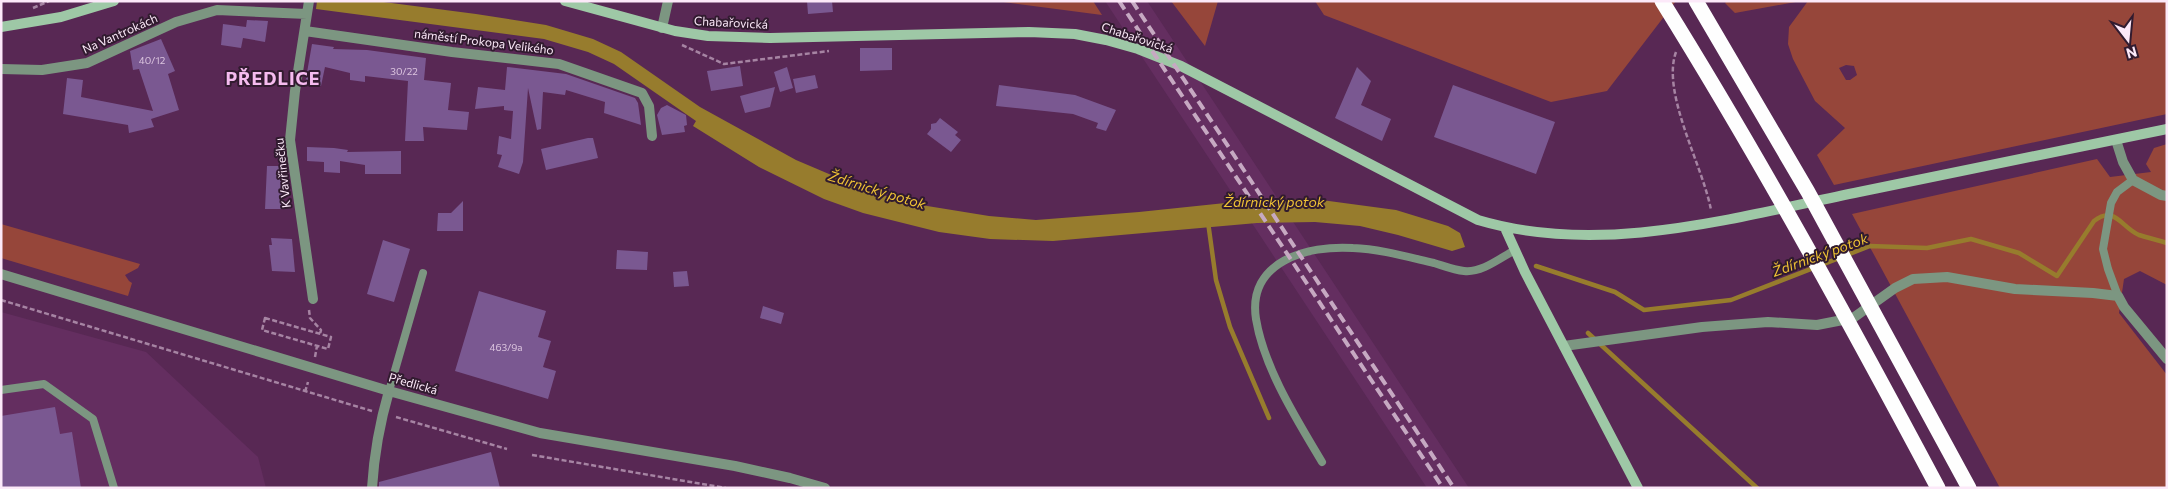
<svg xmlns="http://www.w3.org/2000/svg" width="2168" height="489" font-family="Commissioner,sans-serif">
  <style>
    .built { fill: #642e60 }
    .green { fill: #96463a; fill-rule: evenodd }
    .water { fill: #977c2d }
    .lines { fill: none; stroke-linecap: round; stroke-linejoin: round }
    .stream { stroke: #977c2d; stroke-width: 4.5 }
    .building { fill: #7a5891 }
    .path { stroke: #a684a3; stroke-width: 2.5; stroke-dasharray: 5 2.5; stroke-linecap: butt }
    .lane { stroke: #7c9681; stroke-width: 8 }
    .street { stroke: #7c9681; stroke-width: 10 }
    .secondary { stroke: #9ec8a6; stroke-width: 10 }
    .rail { stroke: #c6a9c2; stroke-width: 4; stroke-dasharray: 10 5; stroke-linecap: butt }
    .highway-bridge { stroke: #fefefe; stroke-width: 15 }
    .labels { text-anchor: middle; stroke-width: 4; stroke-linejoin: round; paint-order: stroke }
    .number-label { font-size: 10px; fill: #dcc5df }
    .street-label { font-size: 12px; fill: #fce9f9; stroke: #311b2f }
    .water-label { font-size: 14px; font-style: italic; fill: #f1c435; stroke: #311b2f }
    .district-label { font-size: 18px; font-weight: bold; letter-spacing: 1px; fill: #f5bbef; stroke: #311b2f }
  </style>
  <rect width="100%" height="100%" fill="#582854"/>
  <path class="built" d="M1105,1H1147L1469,488H1427Z
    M1,312L146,352L258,457L266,488H1Z"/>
  <path class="green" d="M996,1H1093L1102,15Z
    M1171,1H1218L1205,46Z
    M1315,1H1676L1607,91L1551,102L1324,15Z
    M1727,1H1801L1735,13L1725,3Z
    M1808,1H2167V114L1834,185L1817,155L1845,128L1815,101L1793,59L1788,44L1789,27ZM1846,65L1854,66L1857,75L1850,80H1846L1839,68Z
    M2167,144V285L2140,271L2124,279L2119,313L2167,375V488H2000L1852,214L2097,159L2110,177L2151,172L2146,164L2154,148Z
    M1,224L140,264L138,268L125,275L129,281L132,283L128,296L1,258Z"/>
  <path class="water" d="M317,1H376L476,14L546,25L593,39L621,52L700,107L796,160L869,191L915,204L989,216L1036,220L1139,212L1254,200L1314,199L1396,210L1448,226L1460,233L1465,247L1452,251L1398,235L1360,226L1315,222L1257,223L1053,241L990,239L939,232L863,213L824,199L759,167L693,126L696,121L614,64L588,52L544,39L316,9Z"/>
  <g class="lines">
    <path class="stream" d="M1208,222L1216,280L1230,327L1269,418
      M1536,266L1615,292L1644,310L1731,300L1870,246L1927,248L1971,239L2019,253L2057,276L2094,221C2115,205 2121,227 2139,235C2148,238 2158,240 2167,243
      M1588,333L1757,488"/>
  </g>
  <path class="building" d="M807,1H832L833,12L808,14Z
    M247,20L268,21L265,42L243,38L241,48L221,45L223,24L246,27Z
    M161,39L175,71L168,74L179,110L151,119L154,127L129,133L128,125L63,114L67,78L83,80L81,97L153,111L139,69L133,70L130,51Z
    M312,44L334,47L333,49L367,50L426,58L424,80L451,83L448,110L469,112L467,130L423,127L424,141H405L408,81L365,76V82L350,80V73L325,67L321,86L305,84Z
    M860,48H892V70L860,71Z
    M740,66L743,86L711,91L707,71Z
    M507,67L566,74L635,98L638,103L641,125L604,113L605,102L566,90L565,95L543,92L541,129L537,130L528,88L523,162L519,174L498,167L502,155L497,154L499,136L511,139L513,111L504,110V106L475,109L478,87L505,90Z
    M787,67L793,88L780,92L774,72Z
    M1357,67L1371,81L1361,105L1391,119L1382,141L1335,118Z
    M815,75L818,88L796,93L793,79Z
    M999,85L1075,95L1116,110L1106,131L1096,128L1098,123L1073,114L996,106Z
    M1453,85L1555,122L1536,174L1434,137Z
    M775,87L770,107L745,113L740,96Z
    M667,105L686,115L687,125L684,126L685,132L662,135L657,115L661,108Z
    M940,118L958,132L955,135L961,140L951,152L927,134L931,129V124L936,123Z
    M588,138H593L598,158L546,170L541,149Z
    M307,147L334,148L348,150L347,152L401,151V174H365V165L340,161V173L324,172V162L307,161Z
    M267,166H283V209H265Z
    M463,201V231H437L438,213H451Z
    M271,238L292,239L295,272L272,271L269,245H272Z
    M383,240L410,249L394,302L367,294Z
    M617,250L648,252L647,270L616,269Z
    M687,271L689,286L674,287L673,272Z
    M479,291L546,311L538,337L551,341L543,367L556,371L548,399L455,371Z
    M763,306L784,313L781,324L760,318Z
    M55,407L60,434L72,432L81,488H1V416Z
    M491,452L500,488H379V482Z"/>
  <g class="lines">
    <path class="path" d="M33,8L49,1
      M682,45L724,64L829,51
      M1676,52C1661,93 1703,166 1711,210
      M1,300L372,411
      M309,310L310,318L321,330L320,334
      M265,318L331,337L328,349L262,330Z
      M315,357L317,346
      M305,392L308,382
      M396,417L507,449
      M532,455L726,488"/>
    <path class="lane" d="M2118,296L2108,269L2103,249L2111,203L2117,192L2133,180
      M1,390L44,384L93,419L114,488
      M389,391L423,273
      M1322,462C1297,420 1264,368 1256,319C1247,261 1308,245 1353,248C1380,249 1408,257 1434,263C1444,266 1454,270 1464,271C1482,273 1500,258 1515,250"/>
    <path class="street" d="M309,1L295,91L290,140L313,299
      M662,28L668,1
      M305,31L452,52L559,64L642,93L649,106L652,136
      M1,69L42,70L87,63L176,22L217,10L307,14
      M2116,140L2123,162L2133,180L2161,195L2167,196
      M1,274L389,391L540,433L735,466L790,478L825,488
      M1564,346L1702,327L1768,322L1817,325L1853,318L1895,288L1913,279L1947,277L2015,289L2093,293L2118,296L2124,307L2167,359
      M372,488C374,455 380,422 389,391"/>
    <path class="secondary" d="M565,1L675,31L708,36L770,38L1029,32L1075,34L1106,40L1138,49L1181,66L1478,220C1602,257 1736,217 1859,192C1961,171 2064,151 2167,129
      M1,27L61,17L114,1
      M1505,228L1525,272L1638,488"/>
    <path class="rail" d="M1119,1L1443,488
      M1132,1L1454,488"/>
    <path class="highway-bridge" d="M1662,1C1761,160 1850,323 1938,488
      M1696,1L1808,192L1969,488"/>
  </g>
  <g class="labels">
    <g class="number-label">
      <text x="152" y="64">40/12</text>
      <text x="404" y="75">30/22</text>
      <text x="506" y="351">463/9a</text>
    </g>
    <g class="street-label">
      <text transform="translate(731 23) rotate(3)" y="4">Chabařovická</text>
      <text transform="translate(120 34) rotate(-24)" y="4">Na Vantrokách</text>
      <text transform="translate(1137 38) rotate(18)" y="4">Chabařovická</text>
      <text transform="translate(484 42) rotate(7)" y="4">náměstí Prokopa Velikého</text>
      <text transform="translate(283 173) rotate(-96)" y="4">K Vavřinečku</text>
      <text transform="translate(413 384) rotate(16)" y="4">Předlická</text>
    </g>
    <g class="water-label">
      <text transform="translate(877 190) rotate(17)" y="5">Ždírnický potok</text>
      <text x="1274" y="207">Ždírnický potok</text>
      <text transform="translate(1820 255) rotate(-20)" y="5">Ždírnický potok</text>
    </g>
    <g class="district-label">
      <text x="273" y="85">PŘEDLICE</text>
    </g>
  </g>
  <rect width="2168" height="489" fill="none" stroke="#fce9f9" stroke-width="5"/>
  <g transform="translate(2128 40) rotate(164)" stroke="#311b2f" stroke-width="4" paint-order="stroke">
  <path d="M0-4L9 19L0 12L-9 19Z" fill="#fce9f9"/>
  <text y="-8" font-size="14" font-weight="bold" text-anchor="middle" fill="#fce9f9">N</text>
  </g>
</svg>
